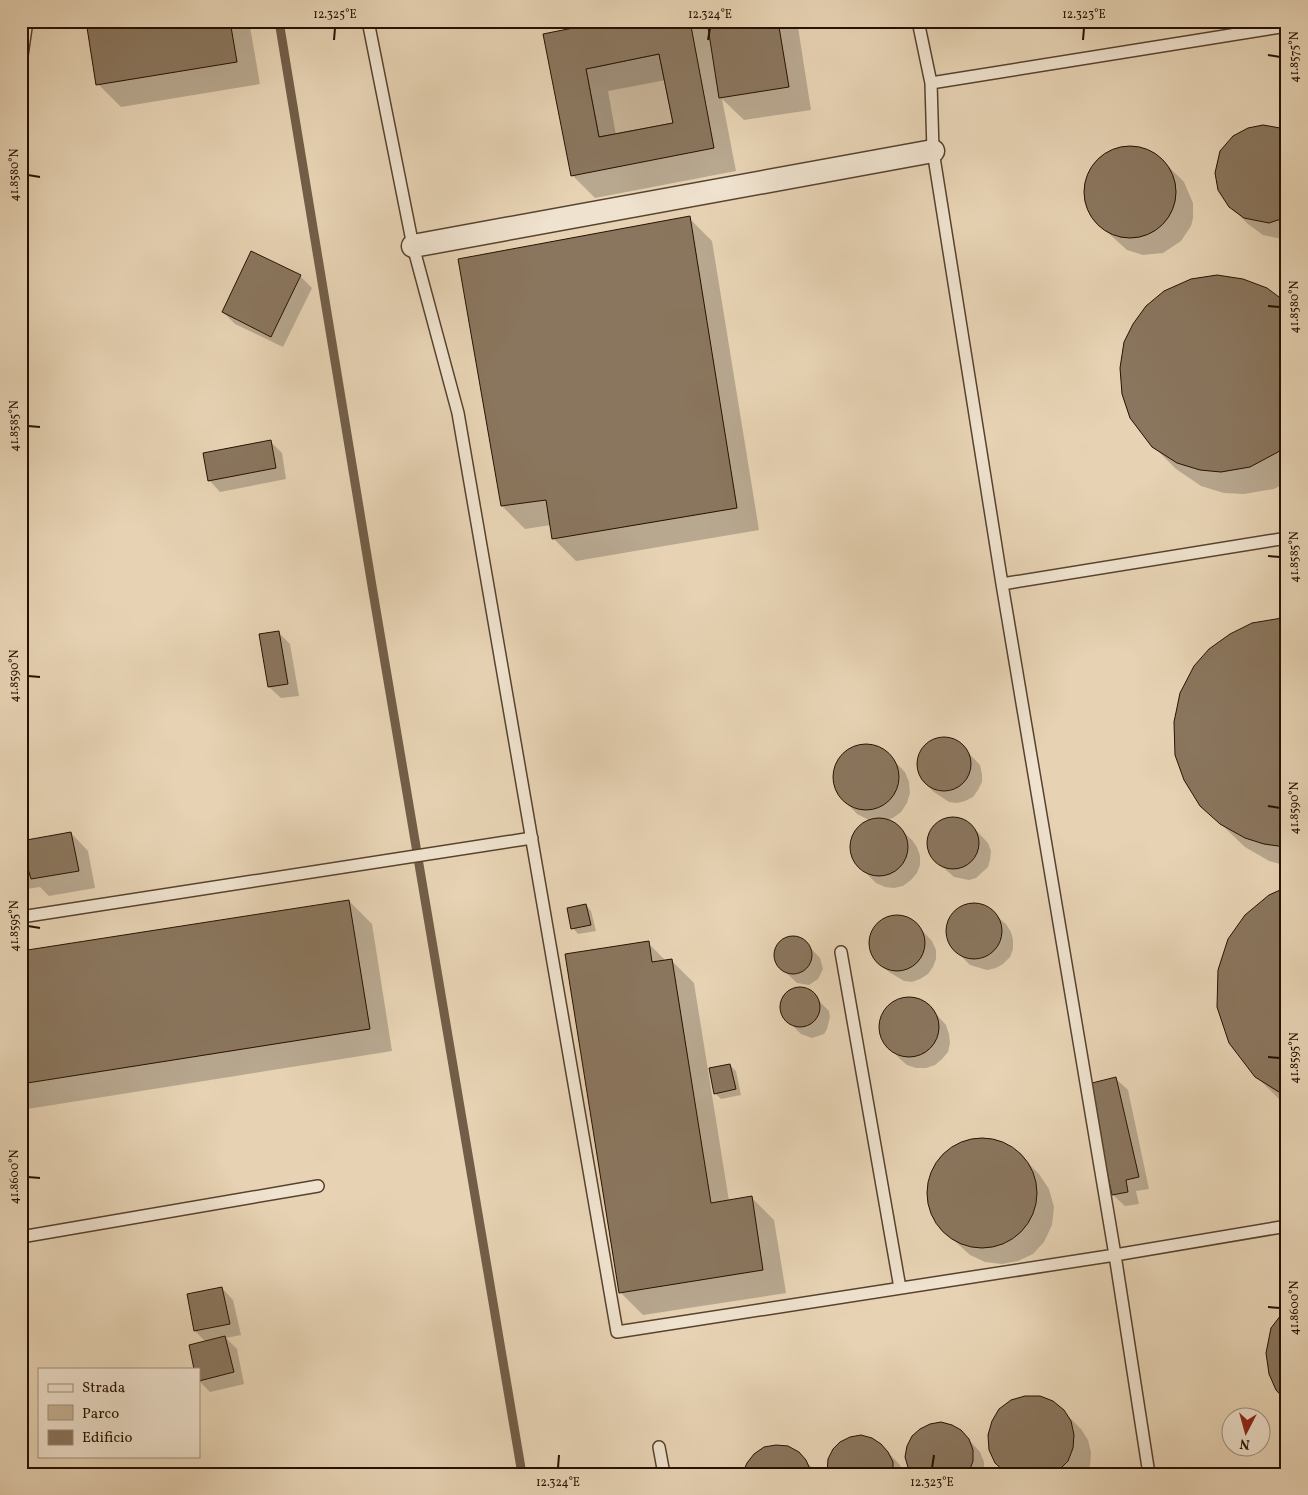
<svg xmlns="http://www.w3.org/2000/svg" width="1308" height="1495" font-family="Vollkorn,serif">
  <style>
    .green { fill: #c6b296; stroke: #76624c }
    .shadow { fill: #0003; fill-rule: evenodd }
    .lines { fill: none; stroke-linecap: round; stroke-linejoin: round }
    .stream { stroke: #725e48; stroke-width: 9 }
    .building { fill: #8a765e; stroke: #261101; fill-rule: evenodd }
    .lane-casing { stroke: #56422e; stroke-width: 14 }
    .street-casing { stroke: #56422e; stroke-width: 25 }
    .lane { stroke: #efe2ce; stroke-width: 11 }
    .street { stroke: #efe2ce; stroke-width: 22 }
    .ticks { fill: none; stroke: #261101; stroke-width: 2 }
    .neatline { fill: none; stroke: #261101; stroke-width: 2 }
    .ticks-label { font-size: 12px; text-anchor: middle; fill: #261101 }
  </style>
  <rect width="100%" height="100%" fill="#e7d3b4"/>
  <filter id="stains"><feTurbulence type="fractalNoise" baseFrequency=".004" numOctaves="4"/><feColorMatrix values="0 0 0 0 .2 0 0 0 0 .09 0 0 0 0 .02 0 0 0 .5 -.17"/></filter>
  <radialGradient id="worn" r=".72"><stop offset=".6" stop-color="#630" stop-opacity="0"/><stop offset="1" stop-color="#630" stop-opacity=".3"/></radialGradient>
  <path class="green" d="M659,54L673,123L599,137L586,69Z"/>
  <path class="shadow" d="M87,21H249L260,84L121,107L98,84Z
    M615,21H700L710,31L709,21H797L811,110L744,120L722,99L736,171L595,198L572,175L545,35ZM666,80L674,124L616,135L608,91Z
    M1287,133V240L1263,235L1248,224L1230,206Z
    M1132,146L1149,151L1166,164L1184,182L1193,203V218L1191,226L1181,241L1163,253L1143,255L1127,250L1095,221L1088,210L1084,192L1090,171L1101,156L1116,149Z
    M689,218L712,241L759,530L576,561L553,538L551,525L525,529L502,506Z
    M300,276L312,288L283,347L235,324L223,312Z
    M1287,305V482L1274,489L1244,494L1224,493L1201,486L1176,469L1153,446Z
    M270,441L282,453L286,479L220,492L209,480Z
    M1287,619V866L1269,861L1245,847L1201,805Z
    M278,632L290,644L299,696L281,698L269,687Z
    M938,739L955,741L962,746L980,765L982,774V782L978,790L973,797L965,801L957,803L949,802L934,792L922,780L918,772L917,763L919,755L923,748L930,742Z
    M864,746L875,747L885,752L905,772L909,782L910,793L907,803L901,812L893,818L886,820L899,828L912,840L917,847L920,856V865L917,873L911,880L903,886L894,888L885,887L876,883L857,864L852,856L851,846L853,837L858,829L865,823L871,821L857,814L838,794L834,784V773L837,762L844,754L853,748Z
    M954,818L963,820L970,824L988,843L991,851L990,860L988,867L976,878L969,880L954,877L936,861L931,853L928,845L929,837L932,829L938,823L946,819Z
    M71,833L88,851L95,888L49,896L40,887L21,890V842Z
    M1287,888V1104L1280,1100L1256,1076Z
    M349,901L372,924L392,1051L21,1110V952Z
    M968,904H977L986,907L1006,924L1011,932L1013,940V949L1010,957L1003,964L996,968L987,970L970,965L951,946L947,938L946,929L948,920L953,913L960,907Z
    M586,905L591,911L596,931L578,934L573,928Z
    M898,916L906,918L914,922L932,941L936,950V959L933,967L928,974L920,979L912,982L904,981L889,972L876,960L872,952L871,944V935L875,927L881,921L889,917Z
    M798,938L804,941L820,958L823,969L818,979L809,985L797,983L780,967L775,957L778,946L787,939Z
    M648,943L666,961L671,960L694,983L729,1201L751,1197L774,1220L786,1293L643,1315L620,1292Z
    M796,989L808,990L829,1011L830,1017L827,1029L824,1034L812,1038L801,1034L789,1022L782,1011L781,1006L786,995Z
    M910,999L919,1001L928,1005L946,1025L949,1034L950,1043L948,1052L942,1059L935,1065L926,1068H916L907,1065L900,1059L888,1046L883,1038L880,1029L881,1020L885,1011L892,1004L900,1000Z
    M730,1065L736,1071L741,1095L721,1099L715,1093Z
    M1116,1079L1128,1090L1149,1189L1136,1191L1139,1204L1125,1206L1113,1195L1089,1085Z
    M988,1139L1006,1144L1021,1156L1039,1174L1049,1189L1054,1207L1052,1225L1044,1242L1033,1254L1018,1261L1002,1264L985,1262L970,1255L958,1244L940,1226L932,1212L928,1194L931,1176L939,1159L953,1147L970,1140Z
    M222,1288L233,1300L241,1335L226,1338L237,1349L244,1384L210,1392L199,1381V1369L206,1342L195,1331Z
    M1063,1411L1081,1429L1088,1440L1091,1453L1090,1466L1087,1474H1008Z
    M961,1431L980,1452L984,1462V1474H912Z
    M880,1444L900,1465L903,1474H828L829,1459Z
    M798,1453L818,1474H744Z"/>
  <g class="lines">
    <path class="stream" d="M279,21L372,586L522,1474"/>
  </g>
  <path class="building" d="M86,21H230L237,62L96,85Z
    M608,21H690L714,148L571,176L543,34ZM659,54L673,123L599,137L586,69Z
    M707,21H778L789,87L719,98Z
    M1263,125L1280,128L1287,131V217L1269,223L1244,218L1229,207L1218,190L1215,173L1220,151L1233,136L1248,128Z
    M1084 192a46 46 0 1 1 92 0a46 46 0 1 1-92 0Z
    M690,216L737,508L552,539L546,500L501,506L458,259Z
    M251,251L301,275L271,337L222,312Z
    M1217,275L1243,279L1267,288L1287,303V443L1278,452L1250,467L1221,472L1200,470L1177,463L1152,447L1130,418L1122,394L1120,368L1124,342L1133,324L1146,306L1164,291L1191,279Z
    M271,440L276,468L208,481L203,453Z
    M1282,618H1287V847H1285L1264,844L1245,838L1220,824L1200,806L1184,780L1175,755L1174,722L1180,693L1194,666L1209,649L1230,634L1252,623Z
    M279,631L288,684L268,687L259,634Z
    M917 764a27 27 0 1 1 54 0a27 27 0 1 1-54 0Z
    M833 777a33 33 0 1 1 66 0a33 33 0 1 1-66 0Z
    M927 843a26 26 0 1 1 52 0a26 26 0 1 1-52 0Z
    M850 847a29 29 0 1 1 58 0a29 29 0 1 1-58 0Z
    M71,832L79,871L31,879L28,869L21,870V841Z
    M1287,887V1097L1255,1077L1229,1043L1217,1007L1218,970L1228,939L1245,915L1269,895Z
    M349,900L370,1029L21,1084V951Z
    M946 931a28 28 0 1 1 56 0a28 28 0 1 1-56 0Z
    M586,904L591,925L571,929L567,908Z
    M869 943a28 28 0 1 1 56 0a28 28 0 1 1-56 0Z
    M774 955a19 19 0 1 1 38 0a19 19 0 1 1-38 0Z
    M649,941L652,962L672,959L711,1203L752,1196L763,1270L619,1293L565,954Z
    M780 1007a20 20 0 1 1 40 0a20 20 0 1 1-40 0Z
    M879 1027a30 30 0 1 1 60 0a30 30 0 1 1-60 0Z
    M730,1064L736,1089L714,1094L709,1068Z
    M1116,1077L1139,1177L1126,1180L1128,1192L1112,1195L1088,1084Z
    M927 1193a55 55 0 1 1 110 0a55 55 0 1 1-110 0Z
    M222,1287L230,1324L194,1331L187,1294Z
    M1287,1307V1402L1276,1390L1269,1374L1266,1353L1271,1328Z
    M225,1336L234,1372L199,1381V1369H194L189,1345Z
    M1025,1396H1040L1053,1401L1064,1410L1071,1421L1074,1435L1073,1448L1068,1461L1055,1474H1007L995,1463L989,1450L988,1435L992,1421L999,1409L1011,1400Z
    M941,1422L952,1425L961,1430L969,1439L973,1450V1461L969,1472L968,1474H910L905,1457L907,1446L912,1436L920,1429L930,1424Z
    M861,1435L872,1438L881,1444L888,1452L893,1462V1474H827L828,1459L833,1449L840,1442L850,1437Z
    M776,1445L788,1446L799,1452L806,1460L812,1474H742L747,1463L754,1454L764,1447Z"/>
  <g class="lines">
    <g class="lane-casing">
      <path id="lane" d="M368,21L413,246L458,413L617,1332L1115,1255L1287,1226
        M918,21L931,83L933,151L1002,584L1115,1255L1149,1474
        M21,62L27,21
        M931,83L1287,26
        M1002,584L1287,538
        M21,917L532,838
        M841,952L900,1288
        M21,1237L318,1186
        M659,1447L664,1474"/>
    </g>
    <g class="street-casing">
      <path id="street" d="M413,246L933,151"/>
    </g>
    <use href="#lane" class="lane"/>
    <use href="#street" class="street"/>
  </g>
  <path class="ticks" d="M334,40L335,28M708,40L710,28M1083,40L1084,28M1268,55L1280,57M28,175L40,177M1268,306L1280,307M28,426L40,427M1268,556L1280,557M28,676L40,677M1268,806L1280,808M28,926L40,928M1268,1057L1280,1058M28,1177L40,1178M1268,1307L1280,1308M558,1468L559,1455M932,1468L934,1455"/>
  <rect width="1308" height="1495" fill="none" stroke="#e7d3b4" stroke-width="55"/>
  <rect x="38" y="1368" width="162" height="90" fill="#efe2ce" stroke="#9f8e7c"/>
  <rect x="48" y="1384" width="25" height="8" fill="#efe2ce" stroke="#9f8e7c"/>
  <text x="82" y="1392" font-size="15" fill="#261101">Strada</text>
  <rect x="48" y="1405" width="25" height="15" fill="#c6b296" stroke="#9f8e7c"/>
  <text x="82" y="1418" font-size="15" fill="#261101">Parco</text>
  <rect x="48" y="1430" width="25" height="15" fill="#8a765e" stroke="#9f8e7c"/>
  <text x="82" y="1442" font-size="15" fill="#261101">Edificio</text>
  <g transform="translate(1246 1432) rotate(186)"><circle r="24" fill="#efe2ce" stroke="#9f8e7c"/>
  <path d="M0-4L9 19L0 12L-9 19Z" fill="#8f2418"/>
  <text y="-8" font-size="14" font-weight="bold" text-anchor="middle" fill="#261101">N</text>
  </g>
  <rect x="28" y="28" width="1252" height="1440" class="neatline"/>
  <g class="ticks-label">
    <text x="335" y="18">12.325°E</text>
    <text x="710" y="18">12.324°E</text>
    <text x="1084" y="18">12.323°E</text>
    <text transform="translate(1294 57) rotate(-90)" y="4">41.8575°N</text>
    <text transform="translate(14 175) rotate(-90)" y="4">41.8580°N</text>
    <text transform="translate(1294 307) rotate(-90)" y="4">41.8580°N</text>
    <text transform="translate(14 426) rotate(-90)" y="4">41.8585°N</text>
    <text transform="translate(1294 557) rotate(-90)" y="4">41.8585°N</text>
    <text transform="translate(14 676) rotate(-90)" y="4">41.8590°N</text>
    <text transform="translate(1294 808) rotate(-90)" y="4">41.8590°N</text>
    <text transform="translate(14 926) rotate(-90)" y="4">41.8595°N</text>
    <text transform="translate(1294 1058) rotate(-90)" y="4">41.8595°N</text>
    <text transform="translate(14 1177) rotate(-90)" y="4">41.8600°N</text>
    <text transform="translate(1294 1308) rotate(-90)" y="4">41.8600°N</text>
    <text x="558" y="1486">12.324°E</text>
    <text x="932" y="1486">12.323°E</text>
  </g>
  <rect width="100%" height="100%" filter="url(#stains)"/>
  <rect width="100%" height="100%" fill="url(#worn)"/>
</svg>
